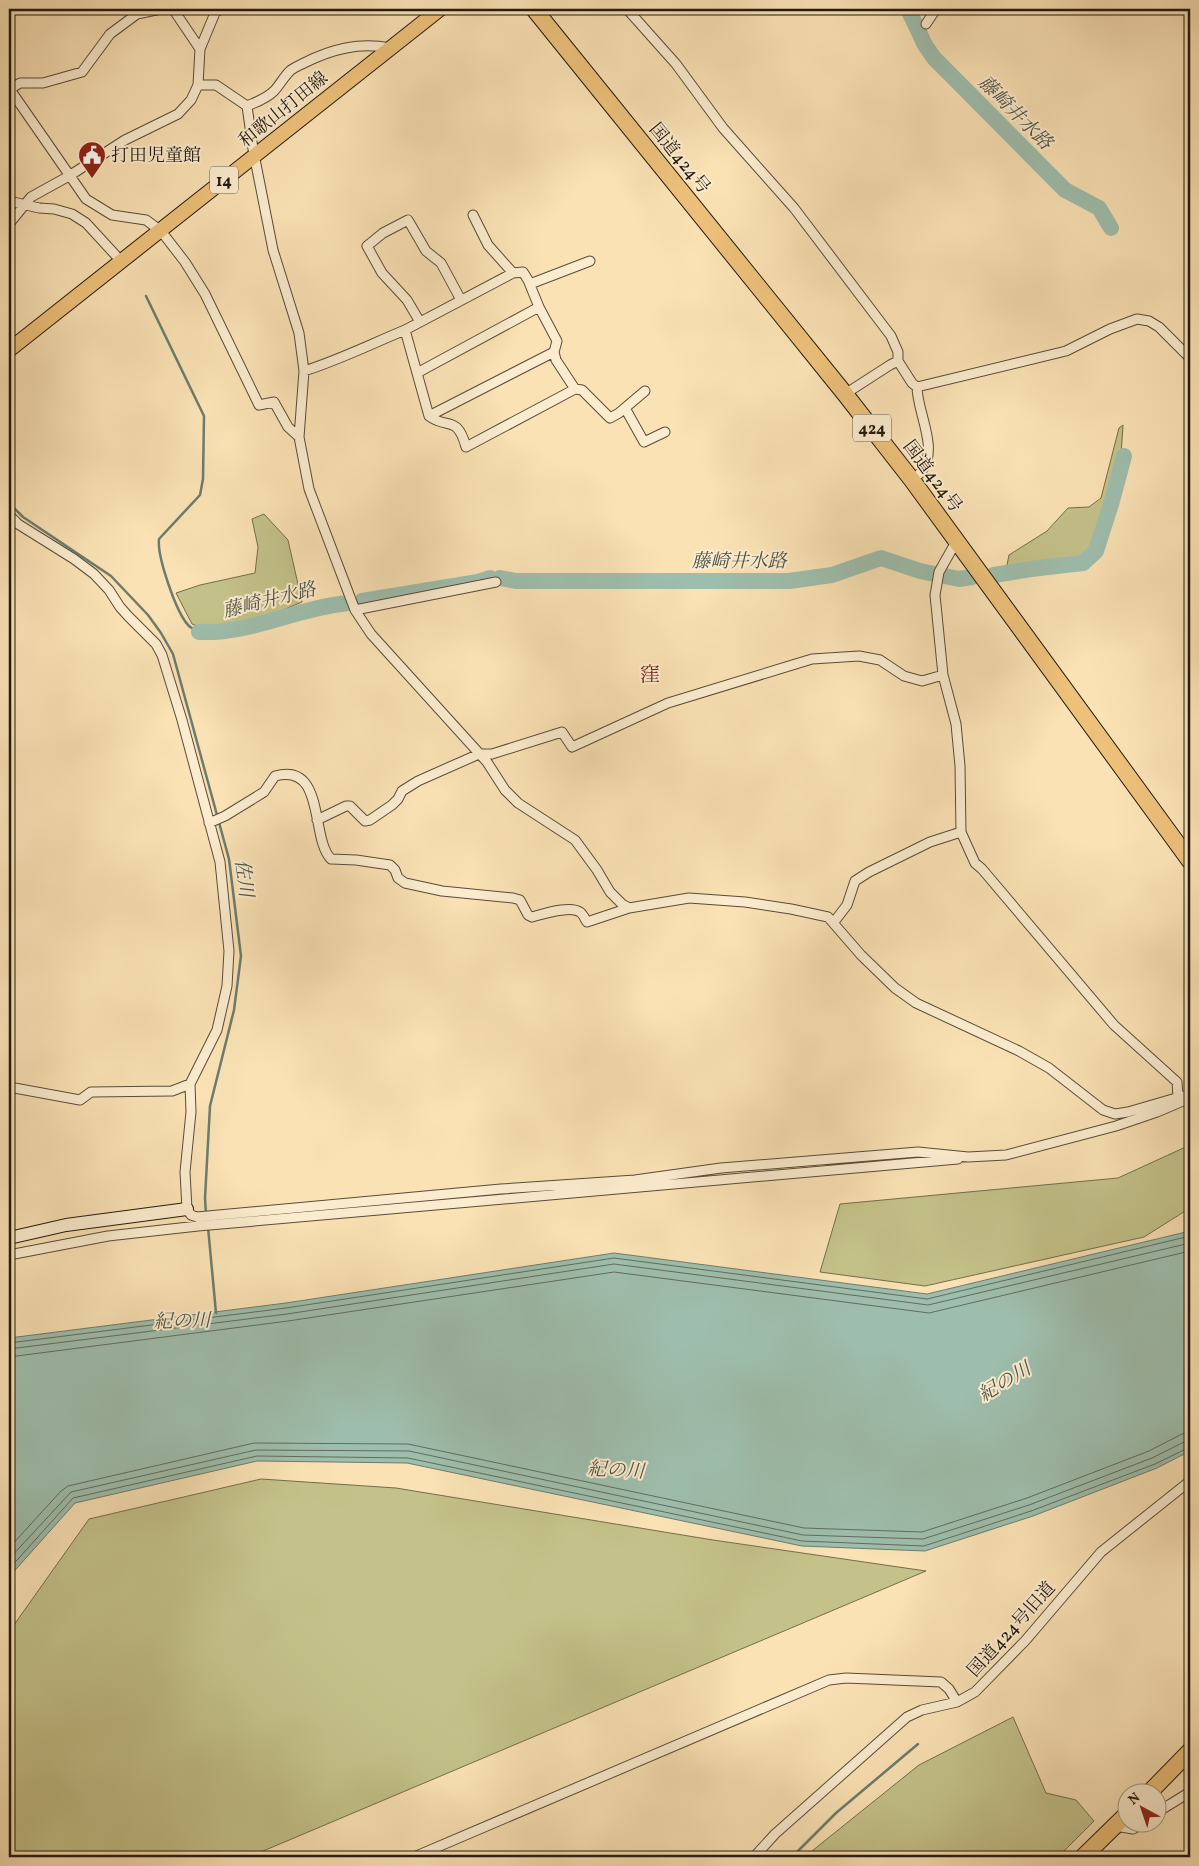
<svg xmlns="http://www.w3.org/2000/svg" width="1199" height="1866" font-family="Vollkorn,'Noto Serif JP',serif">
  <style>
    .green { fill: #c4c28a; stroke: #736e4c }
    .water { fill: #9ebead; stroke: #6c7c6e }
    .lines { fill: none; stroke-linecap: round; stroke-linejoin: round }
    .shore { stroke: #606c5e; stroke-width: 1 }
    .stream { stroke: #6c7c6e; stroke-width: 2.5 }
    .river { stroke: #9ebead; stroke-width: 16 }
    .street-casing { stroke: #584b38; stroke-width: 11 }
    .secondary-casing { stroke: #22190f; stroke-width: 14 }
    .primary-casing { stroke: #22190f; stroke-width: 16 }
    .highway-casing { stroke: #22190f; stroke-width: 18 }
    .street { stroke: #fceccf; stroke-width: 9 }
    .secondary { stroke: #fceccf; stroke-width: 12 }
    .primary { stroke: #edc17a; stroke-width: 14 }
    .highway { stroke: #edc17a; stroke-width: 16 }
    .labels { text-anchor: middle; stroke-width: 4; stroke-linejoin: round; paint-order: stroke }
    .shield { fill: #fceccf; stroke: #635849; stroke-width: 1 }
    .shield-label { font-size: 16px; font-weight: bold; fill: #22190f }
    .street-label { font-size: 18px; fill: #22190f; stroke: #fceccf }
    .poi-label { font-size: 18px; fill: #22190f; stroke: #fceccf; text-anchor: start }
    .water-label { font-size: 19px; font-style: italic; fill: #4d5346; stroke: #fceccf }
    .quarter-label { font-size: 20px; fill: #7a1f14; stroke: #fceccf }
  </style>
  <rect width="100%" height="100%" fill="#fae2b5"/>
  <filter id="stains"><feTurbulence type="fractalNoise" baseFrequency=".004" numOctaves="4"/><feColorMatrix values="0 0 0 0 .2 0 0 0 0 .09 0 0 0 0 .02 0 0 0 .5 -.17"/></filter>
  <radialGradient id="worn" r=".72"><stop offset=".6" stop-color="#630" stop-opacity="0"/><stop offset="1" stop-color="#630" stop-opacity=".3"/></radialGradient>
  <path class="green" d="M1123,425L1121,455L1093,545L1083,557L1074,561L1006,570L1009,555L1047,531L1068,508L1089,507L1101,498L1119,428Z
    M264,514L288,540L302,602L257,621L205,629L192,624L176,593L200,585L255,573L258,547L252,519Z
    M1190,1145V1208L1144,1237L925,1286L820,1272L840,1204L1118,1178Z
    M261,1479L396,1488L713,1540L926,1571L249,1857H9V1632L89,1519Z
    M1013,1717L1046,1793L1076,1800L1094,1821L1058,1857H810L812,1851L919,1765Z"/>
  <path class="water" d="M1190,1231V1451L1157,1468L1033,1516L925,1551L802,1546L407,1463L257,1461L75,1503L9,1577V1338L286,1303L614,1253L927,1294Z"/>
  <g class="lines">
    <path class="shore" d="M9,1343L286,1308L614,1258L927,1299L1190,1236
      M9,1349L287,1314L614,1264L928,1305L1190,1243
      M9,1357L288,1321L614,1272L929,1313L1190,1251
      M9,1548L61,1491L68,1486L254,1443L408,1444L804,1528L922,1532L1027,1498L1149,1451L1182,1434L1190,1433
      M9,1559L71,1492L256,1450L409,1451L803,1535L923,1539L1029,1505L1152,1458L1184,1442L1190,1440
      M9,1569L73,1498L257,1456L408,1458L802,1541L924,1546L1031,1511L1155,1464L1190,1447"/>
    <path class="stream" d="M146,296L204,416L203,479L200,495L159,539C157,556 176,613 189,626C191,628 196,630 199,632
      M9,499L11,505L23,517L111,576L148,615L161,633L173,654L229,859L241,956L234,1010L210,1106L205,1198L206,1214
      M208,1227L216,1313
      M792,1857L836,1813L918,1744"/>
    <path class="river" d="M908,9L925,45L934,58L1065,190L1099,208L1111,228
      M994,575L1031,569L1083,563L1096,551L1112,501L1124,456
      M500,578L516,581H789L832,575L881,558L920,571L959,579L972,577
      M362,601L478,582L490,578
      M199,632C252,634 296,608 348,603"/>
    <g class="street-casing">
      <path id="street" d="M173,9L200,49
        M627,9L676,64L723,128L794,208L891,336L898,352V361L912,383L917,387L1066,351L1110,329L1137,319L1149,321L1159,327L1190,358
        M926,24L936,9
        M198,85H216L247,106L253,149L273,250L299,333L304,371L299,437L309,489L355,610L371,634L487,762L505,790L518,803L575,840L597,870L610,892L622,904L629,908
        M9,88L86,199L112,215L146,220L161,231L185,262L205,294L259,405L274,402L288,427L299,437
        M10,89L20,83H43L82,72L110,34L137,14L161,9
        M247,106C256,102 266,99 274,91C280,85 284,76 291,70C295,67 300,65 304,63C332,49 359,42 390,48
        M9,201L39,208L54,209L72,214L86,223L121,261
        M473,215L488,245L513,273
        M9,224L31,197L69,176L125,140L178,114L191,100L198,85L200,49L215,13L220,9
        M523,272L528,280L539,307L557,341L554,352L429,416L405,330L513,273Z
        M530,284L590,261
        M420,322L407,300L382,273L367,246L383,233L408,220L426,251L441,263L461,300
        M554,352L556,360L575,389
        M304,371C339,360 371,344 405,330
        M417,373L539,307
        M845,394L890,365L898,361
        M625,408L644,442L665,432
        M429,416C447,430 457,414 466,447L575,389L582,390L610,418L619,413L645,391
        M912,480C916,477 921,473 923,469C938,447 917,411 917,387
        M9,515L18,524L74,559L94,574L109,590L120,607L128,616L156,644L162,655L182,720L220,862L229,951L227,986L217,1030L190,1084L191,1112L185,1172L187,1209L191,1215L197,1217L501,1189L635,1180L721,1168L918,1152L968,1157L1006,1155L1116,1126L1157,1112L1190,1098
        M957,540L939,572L935,595L943,675L956,724L960,766L961,832L975,863L982,869L1114,1025L1177,1082L1178,1097
        M355,610L496,582
        M317,820L346,806H350L365,821L370,820L392,805L398,799L402,791L418,781L479,754H492L562,732L572,747L668,703L812,659L859,656L880,660L904,676L922,681L943,675
        M209,823L225,816L264,792L275,776C326,762 310,838 331,859L356,860L390,865L395,870L398,878L405,883L442,891L513,898L520,900L528,915L532,917C543,914 570,905 580,912C583,914 585,919 587,922L629,908L689,898L745,902L791,909L828,917L861,955L895,988L916,1003L1019,1051L1049,1068L1103,1110L1115,1114L1128,1112L1183,1096
        M834,922L847,905L855,881L869,872L930,842L961,832
        M9,1087L80,1100L91,1092L172,1091L190,1084
        M9,1255L108,1236L198,1226L958,1159
        M1156,1813L1190,1792
        M1115,1826L1133,1829L1142,1824
        M414,1857L829,1680L846,1678L941,1682L949,1689L957,1702
        M754,1857L775,1834L907,1717L922,1710L957,1702L975,1692L1025,1641L1101,1552L1190,1481"/>
    </g>
    <g class="secondary-casing">
      <path id="secondary" d="M9,1238L66,1225L187,1209"/>
    </g>
    <g class="primary-casing">
      <path id="primary" d="M9,350L440,9"/>
    </g>
    <g class="highway-casing">
      <path id="highway" d="M534,9L845,394L912,480L1190,861
        M1148,1794L1190,1751
        M1083,1857L1126,1815"/>
    </g>
    <use href="#street" class="street"/>
    <use href="#secondary" class="secondary"/>
    <use href="#primary" class="primary"/>
    <use href="#highway" class="highway"/>
  </g>
  <defs>
    <g id="civic-pin" transform="scale(1.4375)"><path d="M0 17L-7.5 6A9.5 9.5 0 1 1 7.5 6Z" fill="#8f2418" stroke="#fceccf"/><path d="M-.6-6.5H3V-4.5H.6V-3L4-1V1h2V6H-6V1h2V-1L-.6-3ZM-1.2 2.5V6h2.4V2.5Z" fill="#fff"/></g>
  </defs>
  <g fill-rule="evenodd">
    <use href="#civic-pin" x="92" y="155"/>
  </g>
  <g class="labels">
    <g class="shield">
      <rect x="210" y="166.5" width="28" height="27" rx="4"/>
      <rect x="853" y="414.5" width="38" height="27" rx="4"/>
    </g>
    <g class="shield-label">
      <text x="224" y="186">14</text>
      <text x="872" y="434">424</text>
    </g>
    <g class="street-label">
      <text transform="translate(283 109) rotate(-39)" y="6">和歌山打田線</text>
      <text transform="translate(680 158) rotate(51)" y="6">国道424号</text>
      <text transform="translate(933 476) rotate(53)" y="6">国道424号</text>
      <text transform="translate(1011 1629) rotate(-48)" y="6">国道424号旧道</text>
    </g>
    <g class="poi-label">
      <text x="111" y="161">打田児童館</text>
    </g>
    <g class="water-label">
      <text transform="translate(1016 112) rotate(45)" y="7">藤崎井水路</text>
      <text x="739" y="567">藤崎井水路</text>
      <text transform="translate(269 599) rotate(-14)" y="7">藤崎井水路</text>
      <text transform="translate(245 878) rotate(82)" y="7">佐川</text>
      <text transform="translate(182 1320) rotate(-1)" y="7">紀の川</text>
      <text transform="translate(1004 1381) rotate(-31)" y="7">紀の川</text>
      <text transform="translate(616 1469) rotate(3)" y="7">紀の川</text>
    </g>
    <g class="quarter-label">
      <text x="650" y="681">窪</text>
    </g>
  </g>
  <rect width="1199" height="1866" fill="none" stroke="#fae2b5" stroke-width="30"/>
  <rect x="10" y="10" width="1179" height="1846" fill="none" stroke="#22190f" stroke-width="2.5"/>
  <rect x="15" y="15" width="1169" height="1836" fill="none" stroke="#22190f"/>
  <g transform="translate(1142 1808) rotate(320)"><circle r="24" fill="#fceccf" stroke="#a59882"/>
  <path d="M0-4L9 19L0 12L-9 19Z" fill="#8f2418"/>
  <text y="-8" font-size="14" font-weight="bold" text-anchor="middle" fill="#22190f">N</text>
  </g>
  <rect width="100%" height="100%" filter="url(#stains)"/>
  <rect width="100%" height="100%" fill="url(#worn)"/>
</svg>
